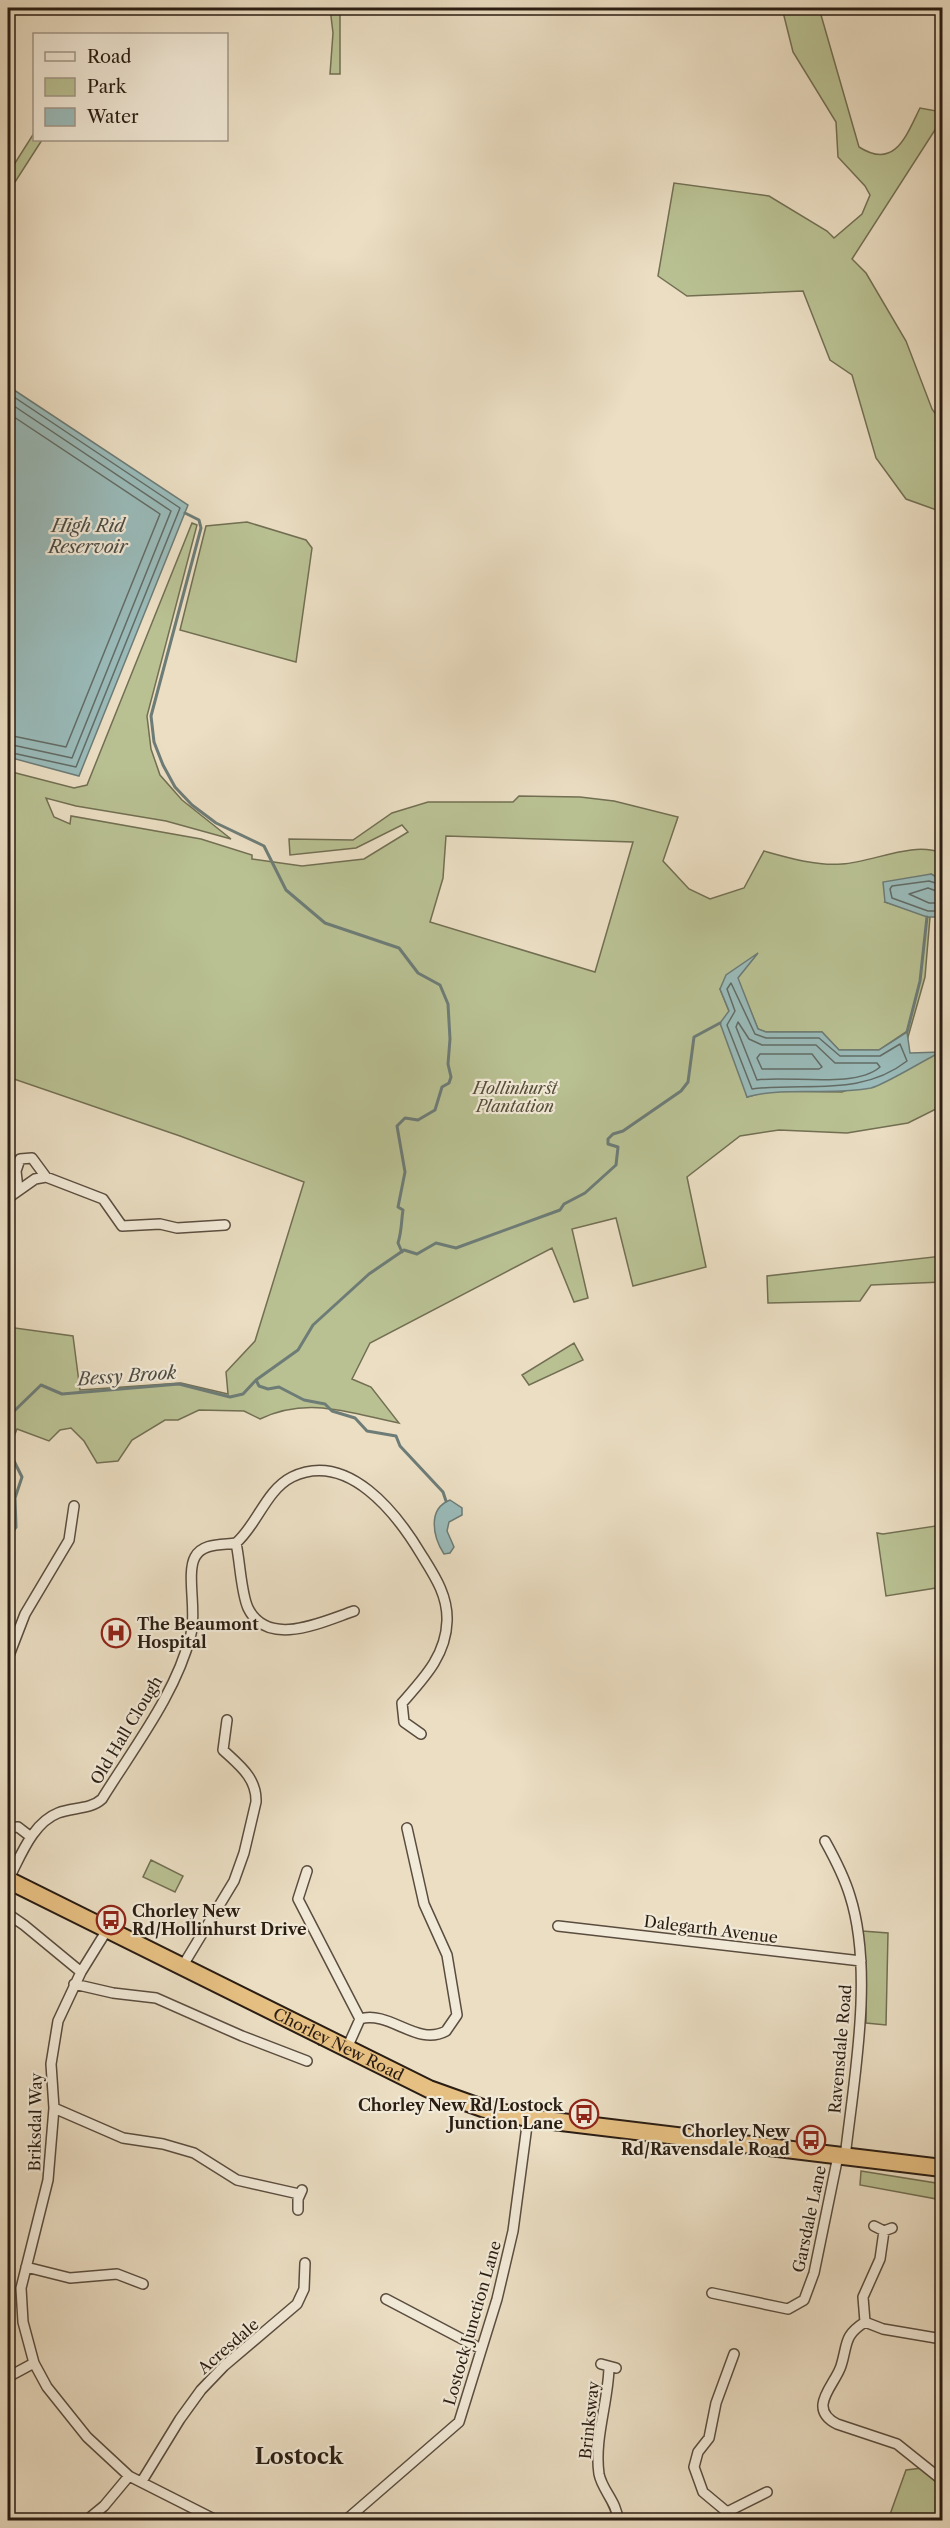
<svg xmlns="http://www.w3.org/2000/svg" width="950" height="2528" font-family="'Libre Caslon Text',serif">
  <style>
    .green { fill: #b9c193; stroke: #726f53; stroke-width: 1.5; fill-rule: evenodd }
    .water { fill: #9abbba; stroke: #6d7c77; stroke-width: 1.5 }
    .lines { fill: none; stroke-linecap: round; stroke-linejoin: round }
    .shore { stroke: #626c66; stroke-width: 1.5 }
    .stream { stroke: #6d7c77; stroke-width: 3 }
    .street-casing { stroke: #5a4d3f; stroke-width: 12 }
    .highway-casing { stroke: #2a1d13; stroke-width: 20 }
    .street { stroke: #f2ead8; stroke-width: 9 }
    .highway { stroke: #e6bf82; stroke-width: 16 }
    .labels { text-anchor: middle; stroke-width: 4.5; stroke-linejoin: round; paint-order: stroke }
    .park-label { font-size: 16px; font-style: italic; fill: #554e39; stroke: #f2ead8 }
    .poi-label { font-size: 16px; font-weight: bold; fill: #2a1d13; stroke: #f2ead8; text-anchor: start }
    .street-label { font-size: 16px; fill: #2a1d13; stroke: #f2ead8 }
    .water-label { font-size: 18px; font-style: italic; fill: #4c4c45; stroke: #f2ead8 }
    .district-label { font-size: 22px; font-weight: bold; fill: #2a1d13; stroke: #f2ead8 }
  </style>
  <rect width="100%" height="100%" fill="#ebdec3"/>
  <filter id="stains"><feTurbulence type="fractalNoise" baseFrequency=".00333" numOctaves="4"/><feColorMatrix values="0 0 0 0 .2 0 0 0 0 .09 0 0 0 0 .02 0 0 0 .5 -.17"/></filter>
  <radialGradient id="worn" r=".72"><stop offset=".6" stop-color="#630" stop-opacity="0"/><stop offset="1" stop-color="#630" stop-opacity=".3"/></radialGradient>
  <path class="green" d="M330,8H340V74H330L333,33Z
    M782,8H819L859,147C895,170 906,136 920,108L936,111L942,89V119L852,259L866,273L906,341L932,409L942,423V512L906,499L876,458L852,375L830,360L803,291L687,296L658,276L674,183L769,196L827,231L834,238L862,214L870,195L865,186L838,157L836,122L793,52Z
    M34,133V140H42L8,193V174Z
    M247,522L306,540L312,548L296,662L180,630L206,526Z
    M192,523L197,525L147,716L151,749L160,775L182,800L231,839L166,821L76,806L46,798L54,817L70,824L71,816L201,839L252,855V859L302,866L364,859L408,832L402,825L356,848L290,855L289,839L353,840L392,813L428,802H513L519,796L580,797L614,801L678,817L663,861L689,889L710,899L744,888L764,851C789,858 816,866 842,864C874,862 912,841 942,853V880L931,874L885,902L930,917L925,977L908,1037L906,1032L879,1050H839L822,1032H766L758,1029L737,978L756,955L720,989L729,1011L747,1097L768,1091L842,1092L942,1051V1106L908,1123L847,1133L779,1130L740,1136L687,1177L706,1267L633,1286L616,1218L572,1229L588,1298L574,1302L552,1248L370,1343L352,1379L371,1387L399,1423C350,1413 308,1396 260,1419L244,1411L199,1410L178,1420H165L132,1440L118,1461L97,1463L84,1441L71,1428L60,1430L49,1441L17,1429L8,1451V1327L73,1336L80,1390L181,1383L228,1394L226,1372L255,1341L304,1182L180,1136L8,1077V771L74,788L87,785ZM446,836L633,842L595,972L430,922L443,878Z
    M942,1256V1282L871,1285L860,1301L768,1303L767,1276Z
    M574,1343L583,1360L529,1385L522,1375Z
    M942,1525V1587L886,1596L877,1533L883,1534Z
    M151,1860L183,1876L175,1892L143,1877Z
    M862,1931L888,1933L886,2025L866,2023V1966Z
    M861,2171L942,2184V2200L860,2185Z
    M922,2468L942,2487V2520H888L906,2470Z"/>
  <path class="water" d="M8,386L188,505L79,776L8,757Z
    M931,874L942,880V917H927L885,902L883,882Z
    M758,953L738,978L758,1029L766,1032H822L839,1050H879L907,1032L910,1053L941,1052C924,1060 886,1084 871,1088C830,1096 788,1086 747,1097L720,1023L729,1011L720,989L726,975Z
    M450,1500L462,1508V1515L449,1522L447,1531L454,1547L450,1553L444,1554C433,1537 427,1509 450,1500Z"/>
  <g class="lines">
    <path class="shore" d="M8,393L180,508L76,767L8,752
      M8,402L171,511L72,758L8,744
      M8,413L160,514L66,747L8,735
      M942,885L929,881L892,886L890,889L892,898L928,911H942
      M942,893L928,888L909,894L929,903H942
      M731,983L755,1034L766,1038H819L840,1056H880L900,1044L907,1061C861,1097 806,1082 752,1089L727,1025L735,1011L727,989Z
      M738,1022L749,1039L762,1045H816L835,1063H877L880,1067C855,1089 789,1075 757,1080L736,1027Z
      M760,1054H812L822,1067L819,1069H762L757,1058Z"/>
    <path class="stream" d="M185,513L199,520L201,528L151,716L154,742L163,765L175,787L192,805L216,823L264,846L286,890L325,923L399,948L418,973L440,985L448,1004L450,1039L448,1064L451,1077L449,1083L442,1087L435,1110L418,1120L405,1118L397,1126L405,1172L398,1207L403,1210C401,1223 402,1230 398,1243L402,1252
      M907,1032L920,981L927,917
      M256,1380L259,1386L268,1389L279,1387L304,1400L325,1404L332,1411L355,1418L367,1431L396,1436L400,1446L443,1492L446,1501
      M8,1417L41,1385L62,1394L179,1384L230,1397L243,1394L256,1380L298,1350L313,1325L369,1274L404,1250L417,1254L436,1243L456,1248L560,1210L564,1204L585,1193L616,1165L618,1147L608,1144V1139L613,1134L623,1131L681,1091L688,1082L694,1037L720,1023
      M8,1449L22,1477L15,1498L16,1527L8,1538"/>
    <g class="street-casing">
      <path id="street" d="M18,1189L16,1171L20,1159L32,1158L46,1177
        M8,1198L35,1179L46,1177L103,1199L122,1226L160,1224L177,1228L225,1225
        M354,1611C324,1621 268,1649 248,1608C241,1593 240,1561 236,1543C257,1525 266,1490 292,1477C348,1450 397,1514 421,1554C434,1575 448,1595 447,1621C446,1656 423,1679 402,1703L404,1722L421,1734
        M8,1658L25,1614L69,1540L74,1506
        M8,1828L18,1827L31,1837
        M825,1841C835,1859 844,1876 850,1896C874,1971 854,2079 845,2157
        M307,1871L298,1899L360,2019L347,2048
        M8,1880C20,1858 32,1823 58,1813C73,1807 90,1810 102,1799C134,1747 176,1694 191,1634C197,1612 186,1573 195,1557C202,1543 222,1545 236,1543
        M8,1914L24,1925L81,1972
        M558,1926L861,1961
        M107,1930L81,1972L58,2021L51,2064L54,2108L48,2180L21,2288L23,2322L34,2363L47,2387L87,2437L129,2476L216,2520
        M182,1967L234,1881L244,1853L256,1802C257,1778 239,1765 223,1750L227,1720
        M74,1984L113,1993L156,1998L242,2036L307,2061
        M360,2019C390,2010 417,2047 446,2031L457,2015L447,1955L424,1904L407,1828
        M54,2108L123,2138L163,2144L194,2153L237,2180L299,2194
        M298,2210V2199L302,2190
        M874,2226L884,2231L892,2228
        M884,2231L880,2259L863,2297L865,2322C843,2336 848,2344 841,2366C835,2385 806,2408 837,2424L897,2444L942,2480
        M26,2267L70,2278L117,2274L143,2284
        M712,2293L788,2309L804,2300L814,2273L838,2156
        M386,2299L481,2349
        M865,2322L883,2329L942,2339
        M601,2364L616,2368
        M609,2368C608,2403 594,2439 599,2474C602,2490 617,2502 618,2520
        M8,2377L34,2363
        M142,2481L180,2419L201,2390L224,2366L297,2304L304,2289L305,2263
        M727,2512L767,2492
        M87,2520L104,2506L129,2476
        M346,2520L459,2422L497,2299L513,2231L528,2118
        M728,2520L727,2512L703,2492L694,2467L698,2452L709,2438L716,2403L734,2354"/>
    </g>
    <g class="highway-casing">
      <g id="highway">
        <path id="s1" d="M8,1880L429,2089L485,2109L528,2118L942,2168"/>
      </g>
    </g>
    <use href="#street" class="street"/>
    <use href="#highway" class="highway"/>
  </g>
  <defs>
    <g id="hospital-ring" transform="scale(1.5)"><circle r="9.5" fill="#f2ead8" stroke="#8f2418" stroke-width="1.5"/><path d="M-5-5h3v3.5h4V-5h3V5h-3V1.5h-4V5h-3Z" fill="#8f2418"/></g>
    <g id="bus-ring" transform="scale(1.5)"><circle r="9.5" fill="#f2ead8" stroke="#8f2418" stroke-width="1.5"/><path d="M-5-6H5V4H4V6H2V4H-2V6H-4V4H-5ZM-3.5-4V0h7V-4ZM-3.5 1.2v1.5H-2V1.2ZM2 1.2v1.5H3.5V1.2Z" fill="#8f2418"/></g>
  </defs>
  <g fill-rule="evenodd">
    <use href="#hospital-ring" x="116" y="1633"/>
    <use href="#bus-ring" x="111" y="1920"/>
    <use href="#bus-ring" x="584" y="2114"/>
    <use href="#bus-ring" x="811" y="2140"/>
  </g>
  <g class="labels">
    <g class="park-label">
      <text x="515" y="1094">Hollinhurst<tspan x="515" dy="18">Plantation</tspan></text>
    </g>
    <g class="poi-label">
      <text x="137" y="1630">The Beaumont<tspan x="137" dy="18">Hospital</tspan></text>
      <text x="132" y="1917">Chorley New<tspan x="132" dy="18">Rd/Hollinhurst Drive</tspan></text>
      <text x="563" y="2111" text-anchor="end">Chorley New Rd/Lostock<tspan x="563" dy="18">Junction Lane</tspan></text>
      <text x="790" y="2137" text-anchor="end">Chorley New<tspan x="790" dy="18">Rd/Ravensdale Road</tspan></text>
    </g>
    <g class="street-label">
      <text transform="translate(126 1730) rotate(-59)" y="6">Old Hall Clough</text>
      <text transform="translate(711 1929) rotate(7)" y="6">Dalegarth Avenue</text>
      <text dy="6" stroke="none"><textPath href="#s1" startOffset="369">Chorley New Road</textPath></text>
      <text transform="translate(840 2049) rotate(-85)" y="6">Ravensdale Road</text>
      <text transform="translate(35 2122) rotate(-89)" y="6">Briksdal Way</text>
      <text transform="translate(809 2219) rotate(-78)" y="6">Garsdale Lane</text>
      <text transform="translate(472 2323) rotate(-74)" y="6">Lostock Junction Lane</text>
      <text transform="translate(228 2346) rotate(-41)" y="6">Acresdale</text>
      <text transform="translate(589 2420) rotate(-84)" y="6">Brinksway</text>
    </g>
    <g class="water-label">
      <text x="88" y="532">High Rid<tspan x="88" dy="21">Reservoir</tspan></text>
      <text transform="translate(127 1376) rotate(-4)" y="6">Bessy Brook</text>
    </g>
    <g class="district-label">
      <text x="299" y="2464">Lostock</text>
    </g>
  </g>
  <rect width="950" height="2528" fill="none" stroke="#ebdec3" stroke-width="30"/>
  <rect x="9" y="9" width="932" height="2510" fill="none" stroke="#2a1d13" stroke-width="3"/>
  <rect x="15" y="15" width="920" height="2498" fill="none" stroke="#2a1d13" stroke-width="1.5"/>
  <rect x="33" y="33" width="195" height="108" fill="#f2ead8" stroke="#a29889" stroke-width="1.5"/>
  <rect x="45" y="52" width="30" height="9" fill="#f2ead8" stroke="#a29889" stroke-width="1.5"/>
  <text x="87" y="63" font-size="18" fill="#2a1d13">Road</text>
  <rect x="45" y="78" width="30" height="18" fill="#b9c193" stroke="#a29889" stroke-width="1.5"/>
  <text x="87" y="93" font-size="18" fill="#2a1d13">Park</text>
  <rect x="45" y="108" width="30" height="18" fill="#9abbba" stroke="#a29889" stroke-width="1.5"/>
  <text x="87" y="123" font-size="18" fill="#2a1d13">Water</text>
  <rect width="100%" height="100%" filter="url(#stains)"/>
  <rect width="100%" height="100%" fill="url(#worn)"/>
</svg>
